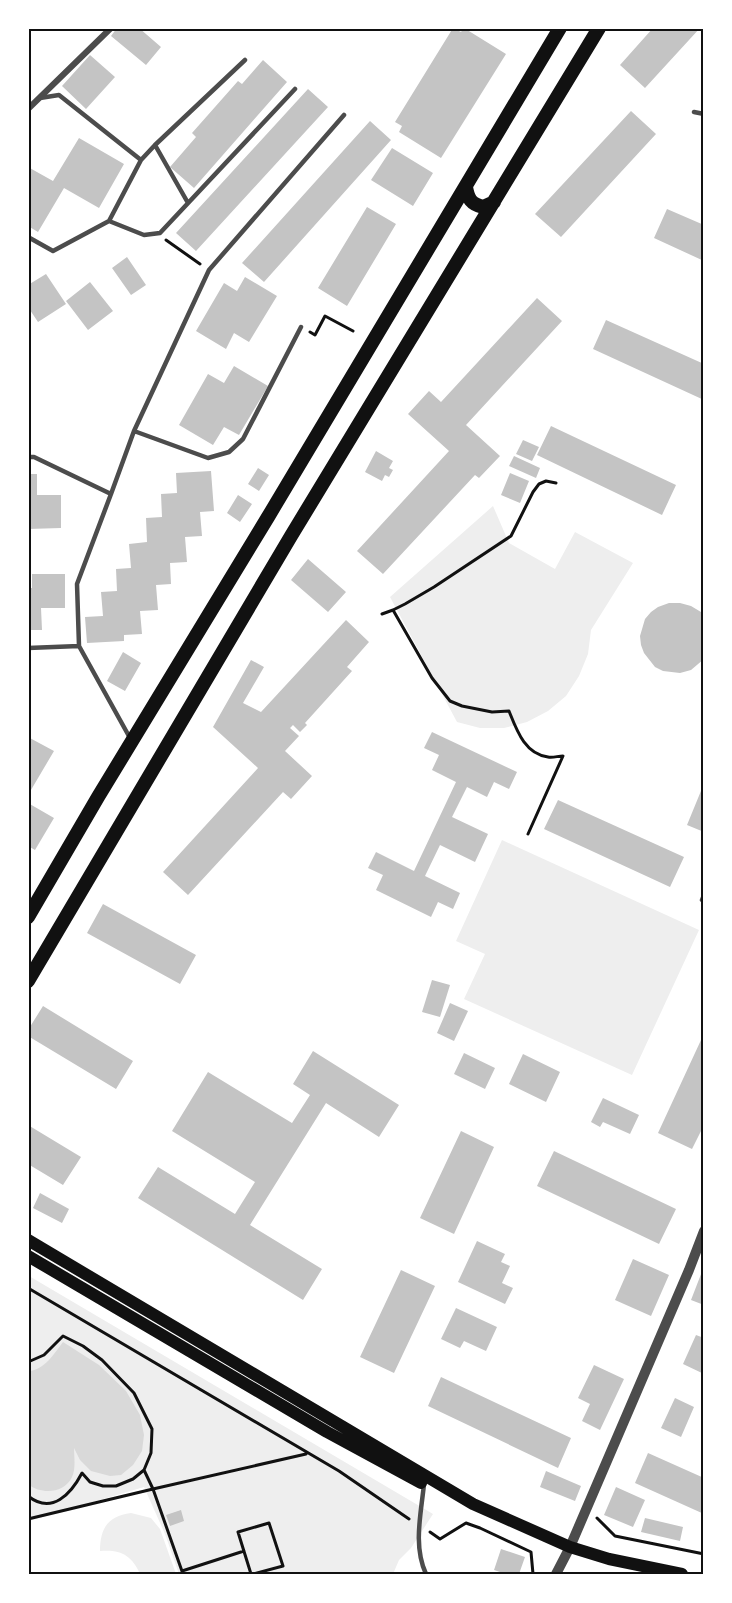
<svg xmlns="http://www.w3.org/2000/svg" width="732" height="1603" font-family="Arial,sans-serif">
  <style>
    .green { fill: #eee }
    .water { fill: #d9d9d9 }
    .building { fill: #c4c4c4 }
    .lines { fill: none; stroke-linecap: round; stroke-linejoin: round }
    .path { stroke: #111; stroke-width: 3 }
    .service { stroke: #4c4c4c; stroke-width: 4.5 }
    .minor { stroke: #4c4c4c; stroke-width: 6 }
    .tertiary { stroke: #4c4c4c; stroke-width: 10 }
    .secondary { stroke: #111; stroke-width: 12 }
    .primary { stroke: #111; stroke-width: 14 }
    .neatline { fill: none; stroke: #111; stroke-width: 2 }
  </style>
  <rect width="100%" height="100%" fill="#fff"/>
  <path class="green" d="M493,506L509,543L555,569L575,532L633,563L591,630L588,654L579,676L566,696L548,711L527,722L504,728H480L457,722L390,597Z
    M502,840L699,930L632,1075L464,999L485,954L456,941Z
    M29,1276L433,1514L411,1548L399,1560L393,1574H179L165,1534L144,1487L29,1521Z
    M131,1513L151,1518L160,1529L176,1574H140C132,1555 120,1549 100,1551C100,1528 108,1516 131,1513Z"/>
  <path class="water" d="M63,1342L99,1365L126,1391L140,1415L144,1435L142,1451L133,1465L121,1475L110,1476L91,1471L80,1460L74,1448C74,1456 76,1469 72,1477C64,1494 41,1494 29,1485V1371C44,1370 54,1354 63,1342Z"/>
  <path class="building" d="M117,28H139L161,47L146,65L111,36Z
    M453,28L461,32L464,28L506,54L441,158L399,132L402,126L395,122Z
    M653,28H700L645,88L620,65Z
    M90,55L115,77L86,109L62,86Z
    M263,60L287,82L194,188L170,167L196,137L192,133L238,81L242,84Z
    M308,89L328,107L196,251L176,233Z
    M631,111L656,134L561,237L535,214Z
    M370,121L391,140L264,282L242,263Z
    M79,138L124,164L99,208L64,188L38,232L28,226V167L53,181Z
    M392,148L433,173L413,206L371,180Z
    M367,207L396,224L347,306L318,288Z
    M667,209L704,225V261L654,238Z
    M127,257L146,285L131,295L112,268Z
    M46,274L66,304L38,322L28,307V285Z
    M245,277L277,296L249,342L234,333L226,349L196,331L224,283L237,291Z
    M90,282L113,311L88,330L66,301Z
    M537,298L562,321L466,425L500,456L479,478L475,475L383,574L357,551L449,451L408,414L429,391L441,402Z
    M606,320L704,364V400L593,349Z
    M234,366L268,386L239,435L224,427L213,445L179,425L208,374L224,383Z
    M551,426L676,485L662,515L537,455Z
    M523,440L539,447L532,461L516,454Z
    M376,451L393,461L389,468L393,470L389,477L385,475L382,481L365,472Z
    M514,456L540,468L536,478L509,466Z
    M258,468L269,475L259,491L248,484Z
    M211,471L214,511L200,512L202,536L185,537L187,562L170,563L171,584L156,585L158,610L140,611L142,634L124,635V641L87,643L85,617L103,616L101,592L117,591L116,569L131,568L129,544L147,542L146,518L162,517L161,494L177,493L176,473Z
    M510,473L529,481L520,503L501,495Z
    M28,474H37V495H61V528L28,529Z
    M238,495L252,504L240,522L227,513Z
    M308,559L346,592L328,612L291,580Z
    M32,574H65V608H41L42,630H28V588H32Z
    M669,603H680L691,606L701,612L704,616V659L691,670L680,673L663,671L655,667L644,653L641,645L640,636L645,619L651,612L658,607Z
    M346,620L369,642L347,667L352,671L305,723L307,725L300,732L293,725L290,728L299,736L285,751L312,776L291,799L283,792L188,895L163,872L258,768L213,727L251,660L264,667L243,703L261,712Z
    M123,652L141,663L125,691L107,681Z
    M432,732L517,772L509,789L494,782L487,797L467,787L452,817L488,834L475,862L440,845L425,876L460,893L453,909L438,902L431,917L376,890L383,875L368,868L376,852L414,871L456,782L432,770L439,755L424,748Z
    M28,737L54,751L28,795Z
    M703,786H704V832L687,825Z
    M558,800L684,857L670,887L544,829Z
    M28,803L54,818L35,850L28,846Z
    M103,904L196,955L180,984L87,933Z
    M432,980L450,985L440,1017L422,1012Z
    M450,1003L468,1011L454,1041L437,1033Z
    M43,1006L133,1061L116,1089L28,1036V1030Z
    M701,1040L704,1042V1125L692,1149L658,1133Z
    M313,1051L399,1105L379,1137L326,1103L250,1225L322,1269L303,1300L138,1198L158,1167L235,1214L255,1182L172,1131L208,1072L292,1123L310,1095L293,1084Z
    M464,1053L495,1068L485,1089L454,1074Z
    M523,1054L560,1072L546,1102L509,1084Z
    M603,1098L639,1115L630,1134L603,1122L600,1127L591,1122Z
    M28,1125L81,1157L63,1185L28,1164Z
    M461,1131L494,1147L454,1234L420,1218Z
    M554,1151L676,1209L659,1244L537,1186Z
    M40,1193L69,1209L62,1223L33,1208Z
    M477,1241L505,1254L501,1262L510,1266L502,1283L513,1288L505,1304L458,1282Z
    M633,1259L669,1275L651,1316L615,1300Z
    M703,1269H704V1305L691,1300Z
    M401,1270L435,1286L394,1373L360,1357Z
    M456,1308L497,1327L486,1351L464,1341L460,1348L441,1339Z
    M696,1335L704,1338V1374L683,1364Z
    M594,1365L624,1379L600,1430L582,1421L590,1404L578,1398Z
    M441,1377L571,1438L558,1468L428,1406Z
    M675,1398L694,1407L681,1437L661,1428Z
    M648,1453L704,1478V1514L635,1483Z
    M546,1471L581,1486L575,1501L540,1487Z
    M616,1487L645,1500L633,1527L604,1515Z
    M181,1510L184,1521L170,1526L166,1515Z
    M645,1518L683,1527L680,1541L641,1532Z
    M501,1549L525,1557L519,1574H506L494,1570Z"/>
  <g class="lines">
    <path class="path" d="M166,240L200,264
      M310,332L315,335L325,316L353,331
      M382,614L393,610
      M528,834L563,756C558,756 553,758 548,757C525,754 517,731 509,711L492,712L462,706L450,701L432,678L393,610L405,604L434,587L511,536L533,492L539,484L546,481L556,483
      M28,1288L339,1471L409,1519
      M28,1362L44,1355L63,1336L83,1346L102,1360L134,1393L152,1429L151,1453L144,1470L133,1479L116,1486H103L90,1482L82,1473C71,1494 52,1515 28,1496
      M144,1470L153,1489L183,1574
      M597,1518L615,1536L704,1554
      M28,1519L153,1489L306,1454
      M430,1532L440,1539L466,1523L480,1528L531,1552L533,1574
      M182,1571L244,1551
      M251,1574L238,1532L269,1523L283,1566L253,1574
      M576,1574H579"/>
    <path class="service" d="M40,98L59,95L141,160L155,145L245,60
      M694,112L704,114
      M155,145L188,203
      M109,221L144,235L160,233L295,89
      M28,237L53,251L109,221L141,160
      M134,431L208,458L229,452L243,439L301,327
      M28,457H34L111,494L134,431L209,270L344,115
      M79,646L77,584L111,494
      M28,648L79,646L130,738
      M702,900L704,895
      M424,1484C421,1514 413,1546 426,1574"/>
    <path class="minor" d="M28,109L111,28"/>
    <path class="tertiary" d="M556,1574L570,1547L689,1270L704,1231"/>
    <path class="secondary" d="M28,1240L473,1504L570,1547L609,1559L682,1574
      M28,1256L327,1432L421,1483"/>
    <path class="primary" d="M466,187C468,199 471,204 483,207L494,202
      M28,917L98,797L268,517L560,28
      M28,981L291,536L599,28"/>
  </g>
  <rect width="732" height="1603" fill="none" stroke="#ffffff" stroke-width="60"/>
  <rect x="30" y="30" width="672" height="1543" class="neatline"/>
</svg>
